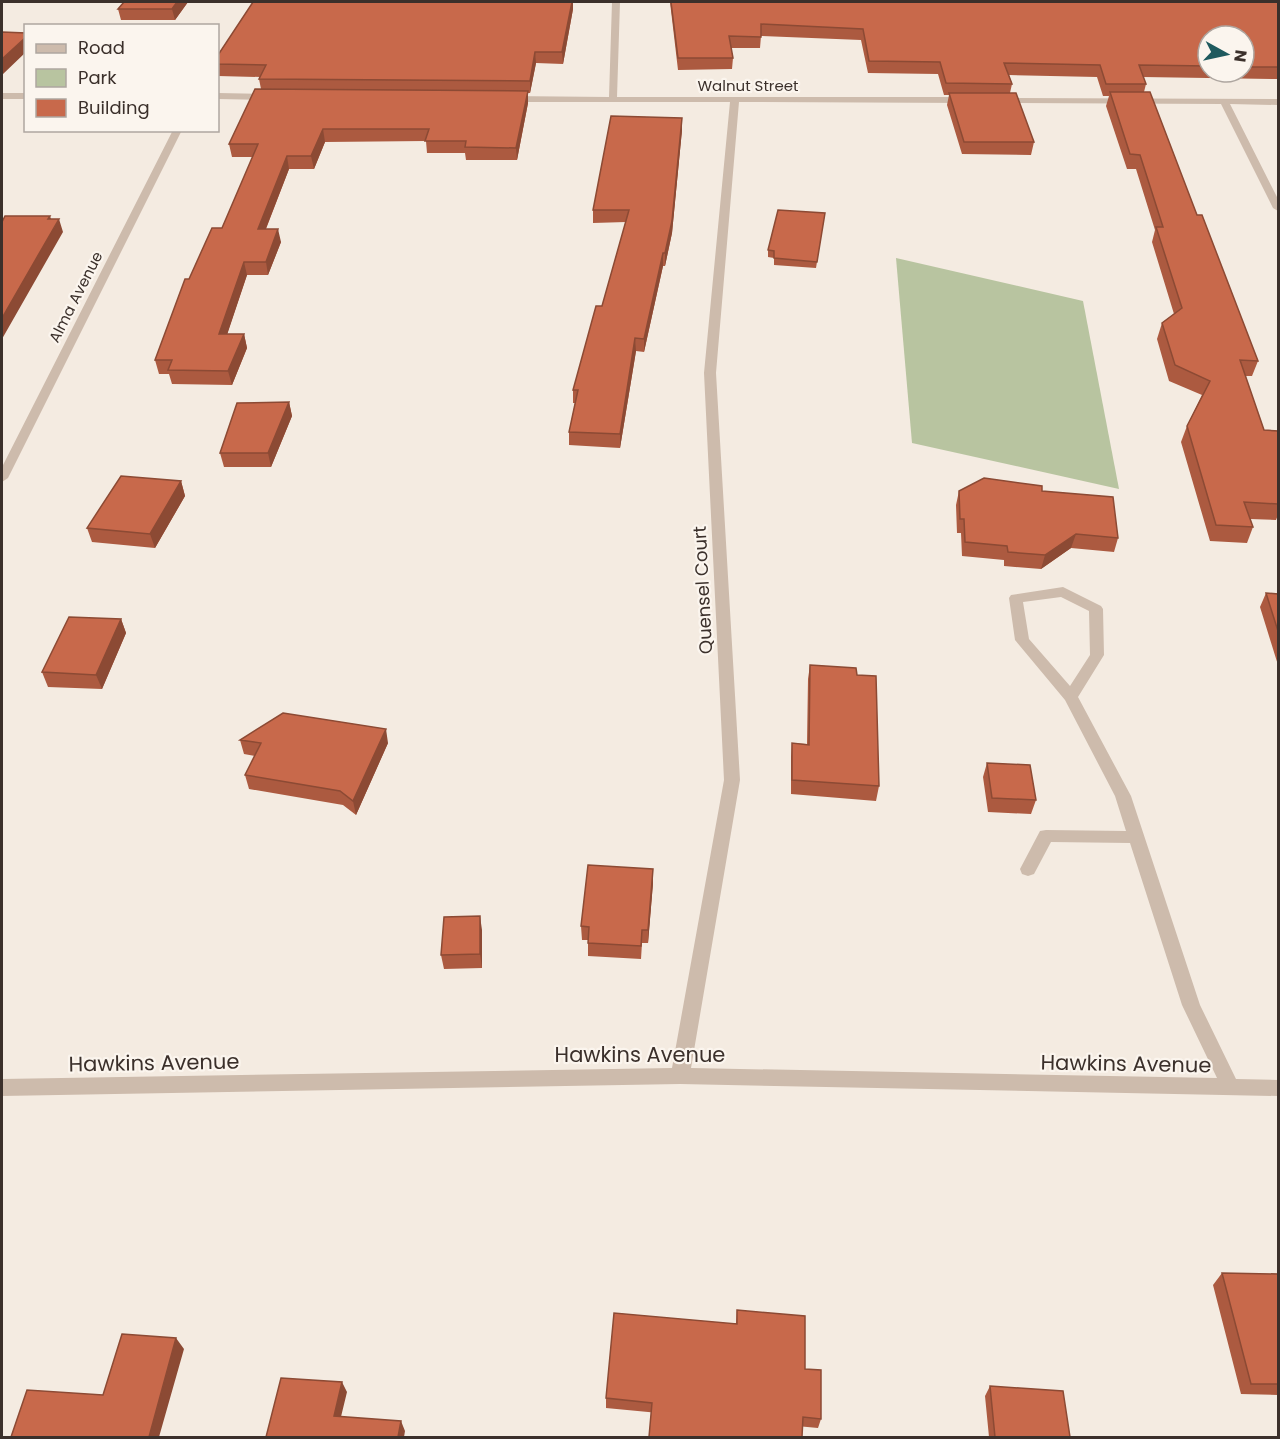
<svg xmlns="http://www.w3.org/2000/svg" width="1280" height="1439" font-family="Poppins,sans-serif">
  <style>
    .green { fill: #b8c4a0 }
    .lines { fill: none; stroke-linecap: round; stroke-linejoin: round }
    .minor { fill: #cdbbac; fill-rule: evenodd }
    .wall { fill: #ac5a40; fill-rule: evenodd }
    .shaded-wall { fill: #8c4a34 }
    .building { fill: #c8694b; stroke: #8c4a34; stroke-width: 1.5 }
    .labels { text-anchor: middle; stroke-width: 4.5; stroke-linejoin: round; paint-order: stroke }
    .far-street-label { font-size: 15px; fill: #3b302b; stroke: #fbf5ee }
    .street-label { font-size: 18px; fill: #3b302b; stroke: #fbf5ee }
    .near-street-label { font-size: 21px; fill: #3b302b; stroke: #fbf5ee }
  </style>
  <rect width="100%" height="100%" fill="#f4ebe1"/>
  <path class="green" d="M896,258L1083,301L1119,489L912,443Z"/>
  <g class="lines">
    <path class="minor" d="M612,2H620L617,97H967L971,100L967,103L739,102L716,373L740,780L691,1068L1217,1078L1182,1005L1130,843L1051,842L1034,874L1028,876L1022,874L1020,869L1040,831L1046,830L1126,831L1115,796L1065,700L1015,640L1009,598L1011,595L1063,587L1101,606L1103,609L1104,655L1078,697L1131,796L1200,1005L1236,1079L1278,1080V1096L680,1084L2,1096V1079L672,1068L724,780L704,373L730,102H508L504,99L508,96L609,97ZM1061,597L1089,611L1090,655L1070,686L1029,639L1023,602Z
      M2,93H26V99H2Z
      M218,93L271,94L275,97L271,100L218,99Z
      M1000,98L1278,99V105L1230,104L1278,199V211L1273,208L1221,104L997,103V99Z
      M173,130H182L8,478L2,482V467Z"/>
  </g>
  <path class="wall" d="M124,2H188L175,20H121L118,9Z
    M253,2H573V9L563,64L536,63L530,93H528V103L517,160H466L465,153H427L426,141L325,142L314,169H289L266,229L281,242L268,275H247L227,334H244L247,348L232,385L172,384L169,374H159L155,360L189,279L222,228L253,157H232L229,144L261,89L259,79L261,77L218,76V55Z
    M670,2H1278V79L1143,77L1146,84L1144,92L1258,361L1252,376H1245L1264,430L1278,431V515L1276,520L1250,519L1253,527L1247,543L1210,541L1181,442L1187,426L1202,395L1169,381L1157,339L1162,323L1174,314L1152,242L1155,230L1136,169H1127L1106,106L1109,96H1103L1097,77L1009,75L1012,84L1010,93L1034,142L1031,155L962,154L947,105L949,95H944L938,74L868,73L861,40L761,36L760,48H731L733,58L732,69L678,70ZM1208,36H1244V72H1208Z
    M682,118V130L672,233L665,266H663L644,352L636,351L620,448L569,445V432L575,403H573V390L602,306L626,222L593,223V210Z
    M825,213L816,268L774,265V258L768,257V250Z
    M289,402L292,416L271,467H224L220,453Z
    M181,481L185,496L155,548L92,542L87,528Z
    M959,491H1042L1118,538L1114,552L1071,548L1041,569L1004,566V560L962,556L961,533H957L956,505Z
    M1266,593L1278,594V665L1260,607Z
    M121,619L126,633L102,689L48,687L42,672Z
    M810,665L879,786L876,801L791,794V757L792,743L807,744L808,679Z
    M240,740L388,743L356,815L343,805L249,789L245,775L255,756L244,754Z
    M987,763L1036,800L1031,814L988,812L983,777Z
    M653,869V883L648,943H642L641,959L588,956V940H582L581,926Z
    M482,930V968L444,969L441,955Z
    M1222,1273L1278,1274V1395L1241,1394L1213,1285Z
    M737,1310L805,1369L821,1419L818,1428L606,1408V1398L736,1323Z
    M990,1386L1070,1437H989L985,1396Z"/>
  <path class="shaded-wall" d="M177,2H188L175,20L172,9Z
    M572,2H573V9L563,64L562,52Z
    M26,37V52L2,75V59Z
    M535,52L536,63L530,93V81Z
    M528,91V103L517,160L516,148Z
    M682,118V130L672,233L665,266V253Z
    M323,129L325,142L314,169L311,156Z
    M287,156L289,169L261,241L258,229Z
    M50,216L54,228L59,219L63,232L2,339V318Z
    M278,229L281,242L268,275L266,262Z
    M663,253V266L644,352V339Z
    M244,262L247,275L223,347L219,334Z
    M244,334L247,348L232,385L228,371Z
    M635,338L636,351L620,448V434Z
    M289,402L292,416L271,467L268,453Z
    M181,481L185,496L155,548L150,534Z
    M1076,534L1071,548L1041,569L1045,555Z
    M121,619L126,633L102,689L96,675Z
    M386,729L388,743L356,815L353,801Z
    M653,869V883L648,943V930Z
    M480,916L482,930V968L480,954Z
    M176,1338L184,1349L159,1437H149Z
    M342,1382L347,1392L339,1425L334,1416Z
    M401,1421L405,1431L404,1437H398Z"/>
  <path class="building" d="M124,2H177L172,9H118Z
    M253,2H572L562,52H535L530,81L259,79L266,65L218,64V55Z
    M671,2H1278V67H1244V36H1208V66L1139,65L1146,84H1106L1100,65L1004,63L1012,84L946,83L940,62L869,61L863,29L761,24V37L729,36L733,58H678Z
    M2,32L26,33V37L2,59Z
    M255,89L528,91L516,148L465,147L466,141H425L429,129H323L311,156H287L258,229H278L266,262H244L219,334H244L228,371L168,370L172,360H155L185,279H189L212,228H222L258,144H229Z
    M1110,92H1150L1197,215H1202L1258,361L1240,360L1264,430L1278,431V504L1244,502L1253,527L1216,525L1187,426L1210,381L1175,365L1162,323L1182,308L1156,227H1163L1140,155L1130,154Z
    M949,93H1016L1034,142H964Z
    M611,116L682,118L672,221L665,253H663L644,339L635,338L620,434L569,432L578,390H573L596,306H602L629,210H593Z
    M778,210L825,213L817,262L774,258V251L768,250Z
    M5,216H50L48,219H59L2,318V222Z
    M289,402L268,453H220L237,403Z
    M121,476L181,481L150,534L87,528Z
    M984,478L1042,486V491L1113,497L1118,538L1076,534L1045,555L1008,552L1007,546L965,542L964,519H960L959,491Z
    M1266,593L1278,594V631Z
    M69,617L121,619L96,675L42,672Z
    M810,665L856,668L857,675L876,676L879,786L792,780V743L809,745Z
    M283,713L386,729L353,801L340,791L245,775L261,743L240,740Z
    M987,763L1030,765L1036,800L992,798Z
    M588,865L653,869L648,930H642L641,946L588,943L589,927L581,926Z
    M480,916V954L441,955L444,917Z
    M1222,1273L1278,1274V1384H1251Z
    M737,1310L805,1316V1369L821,1370V1419L803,1417L802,1437H649L652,1403L606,1398L614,1313L737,1324Z
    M122,1334L176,1338L149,1437H11L27,1390L103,1395Z
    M281,1378L342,1382L334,1416L401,1421L398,1437H266Z
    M990,1386L1063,1391L1070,1437H995Z"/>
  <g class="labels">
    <g class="far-street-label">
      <text x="748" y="91">Walnut Street</text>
      <text transform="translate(76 297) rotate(-63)" y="5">Alma Avenue</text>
    </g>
    <g class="street-label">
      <text transform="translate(703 590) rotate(-93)" y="6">Quensel Court</text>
    </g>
    <g class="near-street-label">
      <text x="640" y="1062">Hawkins Avenue</text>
      <text transform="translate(154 1063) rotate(-1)" y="7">Hawkins Avenue</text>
      <text transform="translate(1126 1064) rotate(1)" y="7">Hawkins Avenue</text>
    </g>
  </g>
  <rect width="1280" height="1439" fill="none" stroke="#3b302b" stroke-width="6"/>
  <rect x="24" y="24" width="195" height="108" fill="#fbf5ee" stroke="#aea6a0" stroke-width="1.5"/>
  <rect x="36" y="44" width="30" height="9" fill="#cdbbac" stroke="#aea6a0" stroke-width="1.5"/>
  <text x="78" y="54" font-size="18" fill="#3b302b">Road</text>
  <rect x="36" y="69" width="30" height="18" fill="#b8c4a0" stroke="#aea6a0" stroke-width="1.5"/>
  <text x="78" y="84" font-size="18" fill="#3b302b">Park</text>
  <rect x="36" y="99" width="30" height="18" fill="#c8694b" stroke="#aea6a0" stroke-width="1.5"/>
  <text x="78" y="114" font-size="18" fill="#3b302b">Building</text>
  <g transform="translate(1226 54) rotate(98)"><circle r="28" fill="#fbf5ee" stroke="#aea6a0" stroke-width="1.5"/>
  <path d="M0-4.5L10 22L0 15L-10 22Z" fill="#1f5a5e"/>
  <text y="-9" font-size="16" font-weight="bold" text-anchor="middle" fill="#3b302b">N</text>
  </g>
</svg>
